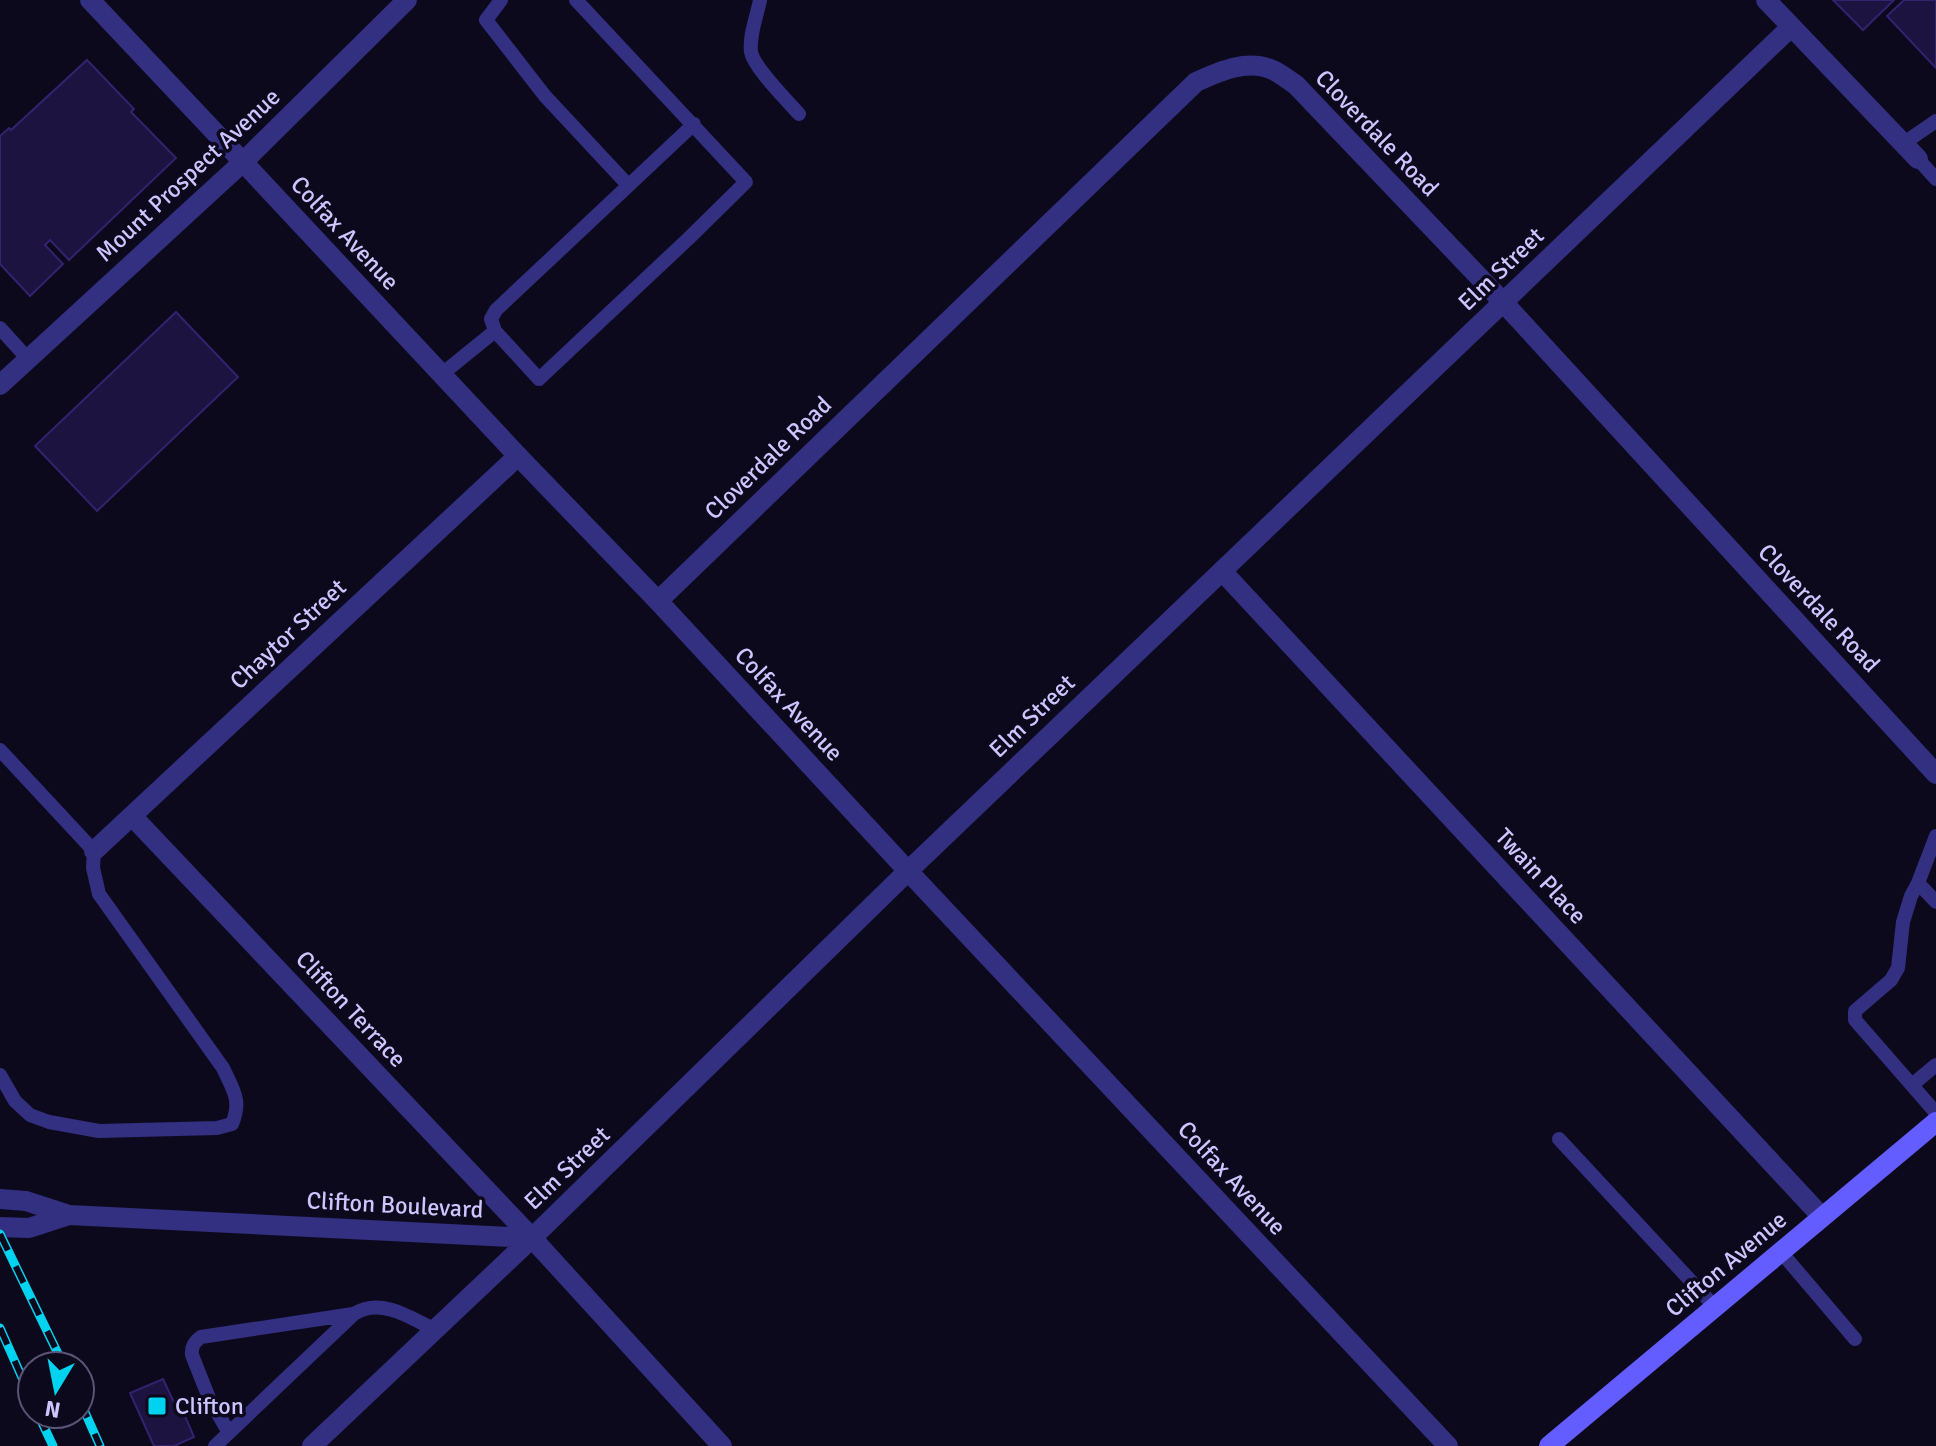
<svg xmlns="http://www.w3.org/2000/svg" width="1936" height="1446" font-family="Signika,sans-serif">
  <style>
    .building { fill: #1d1340; stroke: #33226e; stroke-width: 2 }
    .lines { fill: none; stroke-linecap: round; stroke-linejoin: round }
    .service { stroke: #332f81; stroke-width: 14 }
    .minor { stroke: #332f81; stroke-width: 20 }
    .tertiary { stroke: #332f81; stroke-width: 20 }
    .secondary { stroke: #635cff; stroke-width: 20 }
    .rail-casing { stroke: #00d3f0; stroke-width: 9 }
    .rail { stroke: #0d091d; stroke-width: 6; stroke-dasharray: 18; stroke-linecap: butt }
    .poi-dot { fill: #00d3f0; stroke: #0d091d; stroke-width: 3 }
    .labels { text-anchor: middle; stroke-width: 7; stroke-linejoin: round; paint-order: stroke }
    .street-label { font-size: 24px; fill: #cdc5ff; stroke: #0d091d }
    .poi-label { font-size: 24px; fill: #cdc5ff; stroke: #0d091d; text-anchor: start }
  </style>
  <rect width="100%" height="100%" fill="#0d091d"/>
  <path class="building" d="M1833,0H1894L1863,30Z
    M1904,0H1936V68L1887,16Z
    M87,60L134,109L131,112L176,158L69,260L50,240L45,245L63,264L30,296L0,264V136L9,128L11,130Z
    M176,312L238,377L97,511L35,446Z
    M163,1379L178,1411L182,1409L194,1437L174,1446H154L130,1393Z"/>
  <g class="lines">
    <path class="service" d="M501,0L486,20L545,96L628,185
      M760,0C757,16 749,35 751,52C754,68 787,100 799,114
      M1904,143L1936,121
      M1918,159L1936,179
      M0,328L28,359
      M495,331L491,319L496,310L694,124
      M442,374L495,331L539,379L688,239L746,182L576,0
      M0,750L94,851L93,868L99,894L223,1068C233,1090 242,1100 232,1124L217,1128L99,1131L49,1122L30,1115L15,1101L0,1075
      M1936,836L1918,883L1936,902
      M1918,883L1911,896L1903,922L1898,968L1891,980L1855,1011V1020L1936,1113
      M1912,1085L1936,1065
      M1559,1139L1715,1307
      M1781,1252L1855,1339
      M229,1433L209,1398L192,1355C191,1347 194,1342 201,1337L353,1314
      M215,1446L354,1314C380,1297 410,1317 435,1330"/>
    <path class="minor" d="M1766,0L1918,159
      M0,385L243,162L90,0
      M1222,571L1822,1217
      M658,601L1196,82C1220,71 1248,58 1275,71C1282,75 1289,80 1296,85L1503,302L1936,774
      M132,816L532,1238L722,1446
      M94,851L518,456
      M0,1199L26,1201L69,1215L532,1238
      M0,1227L29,1228L69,1215
      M312,1446L532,1238L908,871L1791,27"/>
    <path class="tertiary" d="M407,0L243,162L518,456L658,601L908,871L1448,1446"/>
    <path class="secondary" d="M1549,1446L1936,1122"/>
    <g class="rail-casing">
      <path id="rail" d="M0,1234L64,1366
        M0,1328L32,1400
        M80,1401L100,1446
        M38,1414L53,1446"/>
    </g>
    <use href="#rail" class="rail"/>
  </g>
  <rect class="poi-dot" x="147" y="1396" width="20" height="20" rx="4"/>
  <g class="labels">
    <g class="street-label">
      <text transform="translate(1377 133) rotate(46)" y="8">Cloverdale Road</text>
      <text transform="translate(188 175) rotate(-43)" y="8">Mount Prospect Avenue</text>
      <text transform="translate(345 233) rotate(47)" y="8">Colfax Avenue</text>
      <text transform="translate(1501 269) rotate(-44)" y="8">Elm Street</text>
      <text transform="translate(768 458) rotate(-44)" y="8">Cloverdale Road</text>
      <text transform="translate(1819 608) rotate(47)" y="8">Cloverdale Road</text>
      <text transform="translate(288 634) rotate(-43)" y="8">Chaytor Street</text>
      <text transform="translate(789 704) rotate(47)" y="8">Colfax Avenue</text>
      <text transform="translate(1032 716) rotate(-44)" y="8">Elm Street</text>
      <text transform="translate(1541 876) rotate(47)" y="8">Twain Place</text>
      <text transform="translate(351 1009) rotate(47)" y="8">Clifton Terrace</text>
      <text transform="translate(567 1168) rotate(-44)" y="8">Elm Street</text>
      <text transform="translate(1232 1178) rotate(47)" y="8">Colfax Avenue</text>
      <text transform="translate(395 1205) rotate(3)" y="8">Clifton Boulevard</text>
      <text transform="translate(1726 1264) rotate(-40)" y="8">Clifton Avenue</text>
    </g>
    <g class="poi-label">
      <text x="175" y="1414">Clifton</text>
    </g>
  </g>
  <g transform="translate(56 1390) rotate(190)"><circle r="38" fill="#0d091d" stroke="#5a5477" stroke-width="2"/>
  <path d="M0-6L14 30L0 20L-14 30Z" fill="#00d3f0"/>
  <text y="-12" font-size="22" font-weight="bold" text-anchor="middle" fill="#cdc5ff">N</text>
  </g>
</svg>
